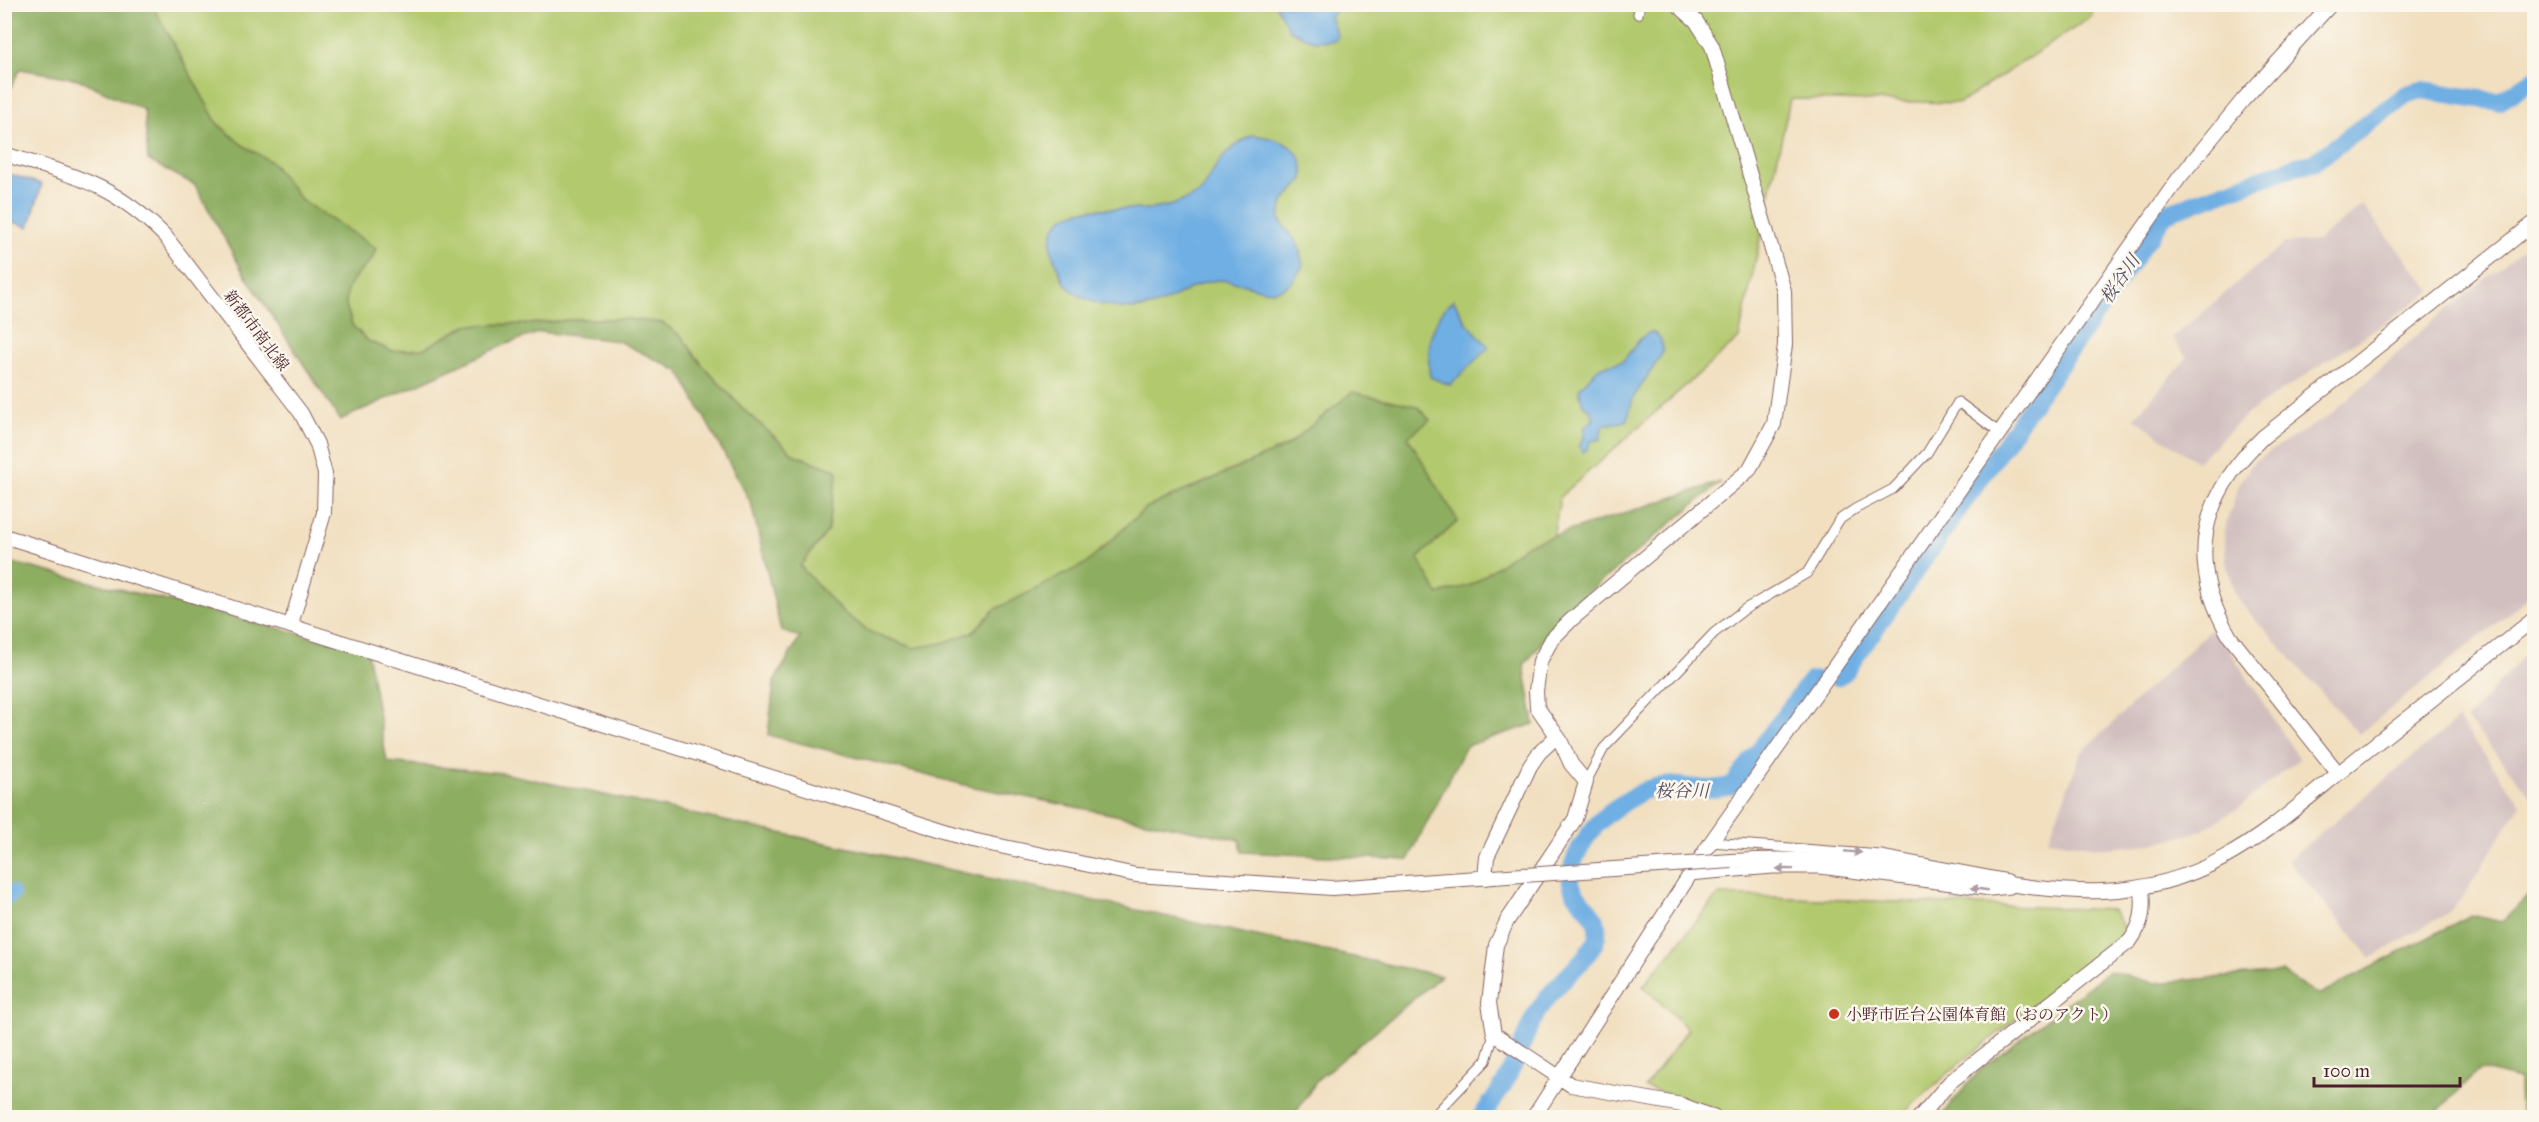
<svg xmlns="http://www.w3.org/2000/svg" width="2539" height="1122" font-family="'IM FELL Great Primer','Noto Serif JP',serif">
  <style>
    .industrial { fill: #d1bfbf }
    .green { fill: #b2c96e; stroke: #7e744c; stroke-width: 1.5 }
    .forest { fill: #8dad61; stroke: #6c6646; stroke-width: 1.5 }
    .water { fill: #70afe3; stroke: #5d6787; stroke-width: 1.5 }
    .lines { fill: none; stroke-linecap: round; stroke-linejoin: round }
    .river { stroke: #70afe3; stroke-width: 18 }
    .street-casing { stroke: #84625f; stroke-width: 11 }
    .secondary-casing { stroke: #84625f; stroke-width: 16 }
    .street { stroke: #fff; stroke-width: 9 }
    .secondary { stroke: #fff; stroke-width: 14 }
    .secondary-bridge-casing { stroke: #84625f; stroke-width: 16; stroke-linecap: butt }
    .secondary-bridge { stroke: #fff; stroke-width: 14 }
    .oneway { fill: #ae9aa0 }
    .poi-dot { fill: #c8321e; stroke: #fbf7ec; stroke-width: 2 }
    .labels { text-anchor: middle; stroke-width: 5; stroke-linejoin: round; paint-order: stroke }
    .street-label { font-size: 16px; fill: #4a1f2b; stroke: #fbf7ec }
    .poi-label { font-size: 16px; fill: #4a1f2b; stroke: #fbf7ec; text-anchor: start }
    .water-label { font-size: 18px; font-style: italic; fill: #57516b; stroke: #fbf7ec }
  </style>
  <rect width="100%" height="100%" fill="#fbf7ec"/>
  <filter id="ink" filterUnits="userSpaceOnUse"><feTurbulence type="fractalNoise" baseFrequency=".0167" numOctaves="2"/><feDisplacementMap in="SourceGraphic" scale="12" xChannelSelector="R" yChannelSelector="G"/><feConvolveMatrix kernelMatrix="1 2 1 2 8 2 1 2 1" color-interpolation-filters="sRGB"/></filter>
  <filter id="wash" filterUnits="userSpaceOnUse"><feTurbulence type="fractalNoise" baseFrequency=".008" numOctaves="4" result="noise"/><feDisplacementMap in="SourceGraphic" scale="24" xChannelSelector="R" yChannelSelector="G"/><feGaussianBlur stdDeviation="1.35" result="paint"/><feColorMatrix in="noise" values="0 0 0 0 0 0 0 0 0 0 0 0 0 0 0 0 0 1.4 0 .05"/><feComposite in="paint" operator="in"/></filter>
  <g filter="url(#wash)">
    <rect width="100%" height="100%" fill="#f1dfc0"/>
    <path class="industrial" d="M2362,205L2432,291L2247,414L2197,462L2134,418L2187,358L2172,338L2284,243L2317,241Z
      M2534,240V593L2359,734L2237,599L2226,565L2224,530L2239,485L2254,461L2332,414L2428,325Z
      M2214,626L2299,759L2240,807L2199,832L2152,844L2105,848L2048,840L2081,753Z
      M2534,644V800L2467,719Z
      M2458,719L2521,804L2462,898L2449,912L2371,958L2288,860Z"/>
    <path class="green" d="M152,5H2095L2091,17L1960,103L1790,99L1739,338L1560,497L1552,545L1441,604L1411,556L1352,393L1287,446L1146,508L1087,563L994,610L973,632L943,643L914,648L870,632L840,610L800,566L827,532L838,471L795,455L745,411L703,366L682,337L663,323L627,319H580L528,324L467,325L423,349L392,351L368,341L352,325L346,305L347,290L354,278L372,259L375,248L302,201L271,162L241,144L217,123Z
      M1718,895L2113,910L2126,932L1959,1064L1911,1106L1902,1117H1735L1645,1087L1688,1029L1643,986Z"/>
    <path class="forest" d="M5,5H152L217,123L241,144L271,162L302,201L376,248L372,259L354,278L347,290L346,305L352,325L368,341L392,351L423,349L467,325L528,324L580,319H627L663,323L682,337L703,366L745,411L795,455L838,471L827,532L800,566L840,610L870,632L914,648L943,643L973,632L994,610L1087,563L1146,508L1287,446L1352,392L1417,406L1430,420L1408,437L1458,521L1418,558L1438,594L1471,585L1528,544L1721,482L1570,607L1524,665L1534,724L1466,746L1408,860L1242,852L1240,840L965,785L768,735L774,682L800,637L781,631L751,503L679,371L618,341L540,332L504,345L340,420L242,270L195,185L148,160L144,110L78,79L20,69L5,99Z
      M5,561L367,650L387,762L503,773L1441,976L1317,1080L1293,1117L5,1118Z
      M2534,890V1117H2520L2519,1079L2480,1069L2432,1117H1940L1979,1071L2109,971L2154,983L2282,972L2318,995L2471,915L2502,922Z"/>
    <path class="water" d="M1276,5H1387L1336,10L1330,17L1337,35L1336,40L1314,41L1289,30Z
      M1253,135C1279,138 1307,147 1303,179L1283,202L1279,219L1298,244L1303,265C1278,316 1248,274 1211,281C1189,285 1174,301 1153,306C1127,313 1087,306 1067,286C1063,281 1059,272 1057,265C1052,256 1049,245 1052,235C1061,197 1124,212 1150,209C1165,208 1180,203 1194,196C1206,191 1210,174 1218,164C1226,152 1240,141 1253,135Z
      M5,173L42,184L29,227L5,220Z
      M1453,300L1467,323L1489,347L1450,385L1430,377C1426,348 1430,320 1453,300Z
      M1650,332C1661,334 1664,344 1662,354L1633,398L1627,421L1603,425L1600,439L1591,441L1587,450L1582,452L1579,446L1584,439V428L1594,419L1590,409L1583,405L1579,389L1598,368L1623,361L1641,338Z"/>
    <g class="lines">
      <path class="river" d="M1837,677L1845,672L2166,213L2296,166L2313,163L2407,94L2422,90L2499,102L2534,79
        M4,898L11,894
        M1480,1118C1492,1102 1504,1087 1512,1068C1523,1045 1530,1019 1546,999C1558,983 1595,953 1597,936C1600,916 1585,908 1575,893C1559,868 1593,823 1614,809C1625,802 1641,790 1654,787C1682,781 1708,796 1734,784L1810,681L1818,680"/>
    </g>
  </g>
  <g filter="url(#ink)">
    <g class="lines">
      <g class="street-casing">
        <path id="street" d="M1638,14L1640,4
          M1586,782L1604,748L1714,633L1745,609L1807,573L1839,520L1855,509L1893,489L1927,453L1958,402L2000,433
          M1711,842L1881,855L2008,879
          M1688,876L1773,869H1820L1991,891L2010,889
          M1432,1118L1486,1061L1494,1034"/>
      </g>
      <g class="secondary-casing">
        <path id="secondary" d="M1677,4L1696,21L1712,46L1784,291L1785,345L1774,424L1749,470L1571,620L1552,639L1540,661L1536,691L1537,707L1560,740L1571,764L1586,782L1575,819L1507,921L1496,945L1489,1003L1494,1034L1571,1085L1682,1105L1715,1118
          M4,154C74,176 112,183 165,236L301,413L317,444L325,474L324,513L291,624
          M4,536L972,840L1136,875L1332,888L1493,877
          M2338,773L2230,637C2185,560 2201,496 2263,437L2534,223
          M1732,861C1806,856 1877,864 1949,875C1997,882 2053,893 2102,891C2217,887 2275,823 2360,756C2418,710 2476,665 2534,619
          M1485,878L1487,857L1530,766L1539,753L1557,736
          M1533,1118L1711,842L2179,178L2243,100L2331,4
          M1919,1118L1950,1082L2130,941C2143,923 2144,910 2142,888"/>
      </g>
      <use href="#street" class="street"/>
      <use href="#secondary" class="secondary"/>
      <g class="secondary-bridge-casing">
        <path id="secondary-bridge" d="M1493,877L1732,861"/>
      </g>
      <use href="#secondary-bridge" class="secondary-bridge"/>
    </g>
    <defs><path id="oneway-solid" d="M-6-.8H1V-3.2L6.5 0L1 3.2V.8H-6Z" transform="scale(1.5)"/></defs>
    <g class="oneway">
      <use href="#oneway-solid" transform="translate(1853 852) rotate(5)"/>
      <use href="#oneway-solid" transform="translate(1785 869) rotate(-179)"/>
      <use href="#oneway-solid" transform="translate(1979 889) rotate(-172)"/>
    </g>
  </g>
  <circle class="poi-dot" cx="1834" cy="1014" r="6"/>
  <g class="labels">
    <g class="street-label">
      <text transform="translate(257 330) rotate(53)" y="6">新都市南北線</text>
    </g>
    <g class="poi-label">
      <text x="1846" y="1020">小野市匠台公園体育館（おのアクト）</text>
    </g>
    <g class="water-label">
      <text transform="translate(2120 279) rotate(-55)" y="6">桜谷川</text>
      <text x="1682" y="797">桜谷川</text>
    </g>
  </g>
  <rect width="2539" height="1122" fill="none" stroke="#fbf7ec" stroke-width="24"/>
  <path d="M2314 1077v9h146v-9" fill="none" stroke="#4a1f2b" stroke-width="3"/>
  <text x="2323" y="1077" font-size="18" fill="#4a1f2b" stroke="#fbf7ec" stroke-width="4.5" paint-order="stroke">100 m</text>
</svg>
